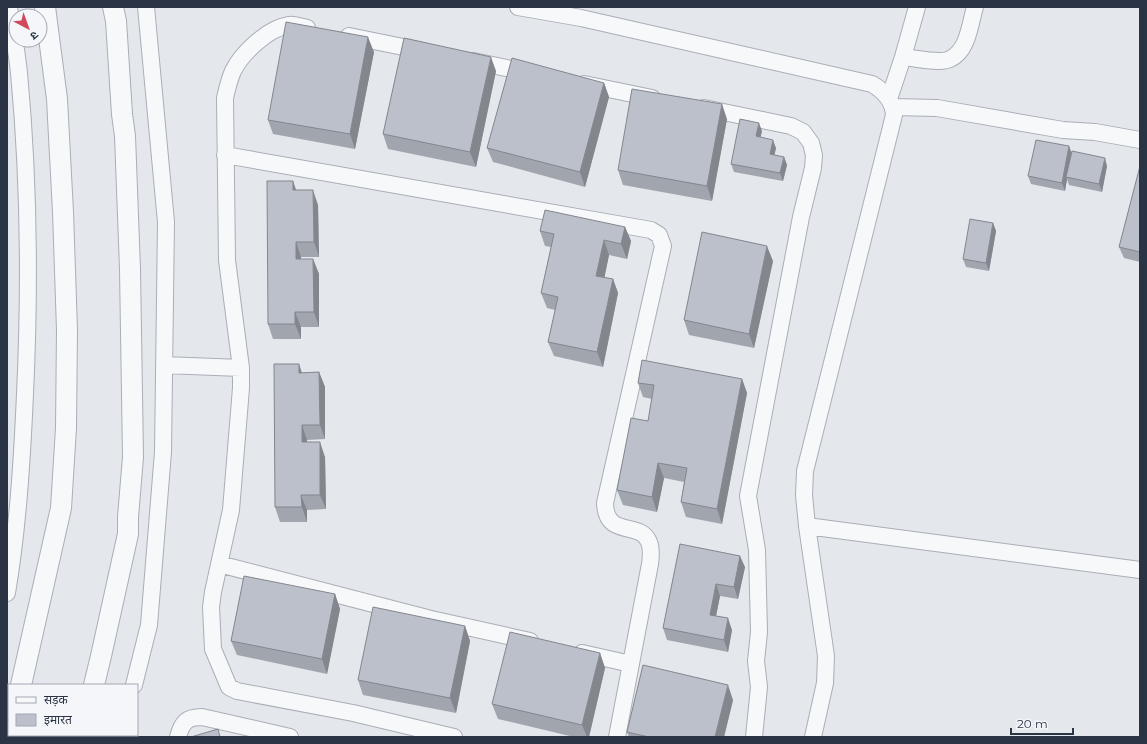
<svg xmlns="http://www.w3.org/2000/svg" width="1147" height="744" font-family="Montserrat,'Noto Sans Devanagari',sans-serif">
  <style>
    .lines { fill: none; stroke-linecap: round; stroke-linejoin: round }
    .minor-casing { stroke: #a9aeb7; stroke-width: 18 }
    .tertiary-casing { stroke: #a9aeb7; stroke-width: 22 }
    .minor { stroke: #f7f8fa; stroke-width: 16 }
    .tertiary { stroke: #f7f8fa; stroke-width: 20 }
    .wall { fill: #a1a5ae }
    .shaded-wall { fill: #83868d }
    .building { fill: #bbc0ca; stroke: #83868d }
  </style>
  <rect width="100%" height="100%" fill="#e4e7ec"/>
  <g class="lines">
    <g class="minor-casing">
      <path id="minor" d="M518,7L581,18L872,84C884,91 893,100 894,115L805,471L804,495L807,526L826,656L825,683L813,737
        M307,28C301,27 294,24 289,25C268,28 242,53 233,71C229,80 227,89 225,98L227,260L241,368V388L231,510L213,592L211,607L213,649L229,687L237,691L353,713L454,737
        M349,36L423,51
        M903,57C914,58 941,64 950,59C968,51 970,24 975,7
        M473,61L530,73
        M584,84L652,98
        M889,99L903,57L917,7
        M893,107L937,108L1063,130L1095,132L1140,140
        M704,108L791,126L803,132L811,143L814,155L813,168L801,217L748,496L757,550L759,632L756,661L759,687L754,737
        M225,155L651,230L659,235L663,246L605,503C606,538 638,521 648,540C652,547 651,557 650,564L617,737
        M164,365L241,368
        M807,526L1140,570
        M219,564L431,619L530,641
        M7,593C18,527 22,461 25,394C30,287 29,179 19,73C17,51 12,29 9,7
        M582,653L631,664
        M134,685L149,625L163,452L166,222L146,7
        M119,737L120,735
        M178,737C182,722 187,717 202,717L290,737"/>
    </g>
    <g class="tertiary-casing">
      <path id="tertiary" d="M21,685L61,508L66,428L67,330L63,212L57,99L45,7
        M94,685L101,656L128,534V517L133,457L130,269L125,136L122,114L116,21L113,7
        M7,737L9,730
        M77,737L78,735"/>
    </g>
    <use href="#minor" class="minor"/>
    <use href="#tertiary" class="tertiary"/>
  </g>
  <path class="wall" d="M374,52L355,149L273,134L268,120Z
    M496,71L476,167L388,149L383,134Z
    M604,83L609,97L585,187L493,162L487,148Z
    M727,119L712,201L623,185L618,170Z
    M762,131L760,137L776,148L774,155L784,157L787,165L783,181L734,172L731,164Z
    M1072,153L1107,166L1102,192L1069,185L1067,179L1065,191L1031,184L1028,176Z
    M1140,166V262L1124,258L1119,247Z
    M293,181L296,190L318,205L319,257H301V259H313L319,274V327H301V339H273L268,324Z
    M993,223L996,231L989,271L966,267L963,259Z
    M625,227L631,241L627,259L609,255L604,277L613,279L618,293L603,367L554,356L548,342L555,310L547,308L541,293L551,247L545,246L540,231Z
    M773,261L754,348L689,335L684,320Z
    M319,372L325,387V439L307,440V442L325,457L326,509L307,510V522H280L275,507L302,373Z
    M742,379L747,393L722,524L686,517L681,502L684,482L664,478L657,512L623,505L617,490L648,421L652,399L643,397L638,383Z
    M680,544L745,567L738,599L720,596L716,616L732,630L728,652L667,640L663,628Z
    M335,594L340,609L327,674L237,655L231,641Z
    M465,626L470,641L456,713L363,695L358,680Z
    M600,653L605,668L589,737H574L498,719L492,704Z
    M733,700L724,737H629L627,732Z"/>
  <path class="shaded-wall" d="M368,37L374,52L355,149L350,134Z
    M491,57L496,71L476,167L470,152Z
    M604,83L609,97L585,187L580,172Z
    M722,104L727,119L712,201L707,186Z
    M759,123L762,131L759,144L756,136Z
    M773,140L776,148L773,162L770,154Z
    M1069,146L1072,154L1066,177L1067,179L1065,191L1062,183Z
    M784,157L787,165L783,181L780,173Z
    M1105,158L1107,166L1102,192L1099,184Z
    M293,181L298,196L293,190Z
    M313,190L318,205L319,257L314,242Z
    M993,223L996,231L989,271L986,263Z
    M625,227L631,241L627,259L621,244Z
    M604,240L609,255L602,290L596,276Z
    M296,242L301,257V274L296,259Z
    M767,246L773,261L754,348L749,334Z
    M313,259L319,274V327L314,312Z
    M613,279L618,293L603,367L597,352Z
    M295,312L301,327V339L295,324Z
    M299,364L304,379L299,373Z
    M319,372L325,387V439L320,425Z
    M742,379L747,393L722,524L717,509Z
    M302,425L307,440L308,457L302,442Z
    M320,442L325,457L326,509L320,495Z
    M658,463L664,478L657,512L652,497Z
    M301,495L307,510V522L302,507Z
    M740,556L745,567L738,599L734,587Z
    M716,584L720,596L714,626L710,615Z
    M335,594L340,609L327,674L322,659Z
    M728,618L732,630L728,652L724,640Z
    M465,626L470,641L456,713L450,698Z
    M600,653L605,668L589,737H587L582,725Z
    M728,685L733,700L724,737H715Z"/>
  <path class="building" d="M286,22L368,37L350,134L268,120Z
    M404,38L491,57L470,152L383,134Z
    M512,58L604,83L580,172L487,148Z
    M632,89L722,104L707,186L618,170Z
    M740,119L759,123L756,136L773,140L770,154L784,157L780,173L731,164Z
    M1036,140L1069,146L1062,183L1028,176Z
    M1072,151L1105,158L1099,184L1066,177Z
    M1140,166V252L1119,247Z
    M267,181H293V190H313L314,242H296V259H313L314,312H295V324H268Z
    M545,210L625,227L621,244L604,240L596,276L613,279L597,352L548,342L558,297L541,293L554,234L540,231Z
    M970,219L993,223L986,263L963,259Z
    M702,232L767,246L749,334L684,320Z
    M642,360L742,379L717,509L681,502L687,468L658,463L652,497L617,490L631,418L648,421L654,385L638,383Z
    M274,364H299V373L319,372L320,425H302V442H320V495H301L302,507H275Z
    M680,544L740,556L734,587L716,584L710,615L728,618L724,640L663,628Z
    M244,576L335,594L322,659L231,641Z
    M373,607L465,626L450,698L358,680Z
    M510,632L600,653L582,725L492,704Z
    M643,665L728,685L715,737H649L627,732Z
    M218,729L220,737H191Z"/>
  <rect width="1147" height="744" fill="none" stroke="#2b3445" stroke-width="16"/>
  <rect x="8" y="684" width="130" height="52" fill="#f4f6f9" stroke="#a4a8b1"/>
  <rect x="16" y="697" width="20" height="6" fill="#f7f8fa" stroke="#a4a8b1"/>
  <text x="44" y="704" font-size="12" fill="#2b3445">सड़क</text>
  <rect x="16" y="714" width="20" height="12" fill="#bbc0ca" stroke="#a4a8b1"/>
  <text x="44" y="724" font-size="12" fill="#2b3445">इमारत</text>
  <g transform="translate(28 28) rotate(139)"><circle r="19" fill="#f4f6f9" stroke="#a4a8b1"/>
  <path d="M0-3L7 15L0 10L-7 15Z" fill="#d1495b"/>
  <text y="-6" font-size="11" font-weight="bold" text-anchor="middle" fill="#2b3445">उ</text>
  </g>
  <path d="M1011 728v6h62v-6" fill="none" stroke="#2b3445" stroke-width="2"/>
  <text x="1017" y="728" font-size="12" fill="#2b3445" stroke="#f4f6f9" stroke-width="3" paint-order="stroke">20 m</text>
</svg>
